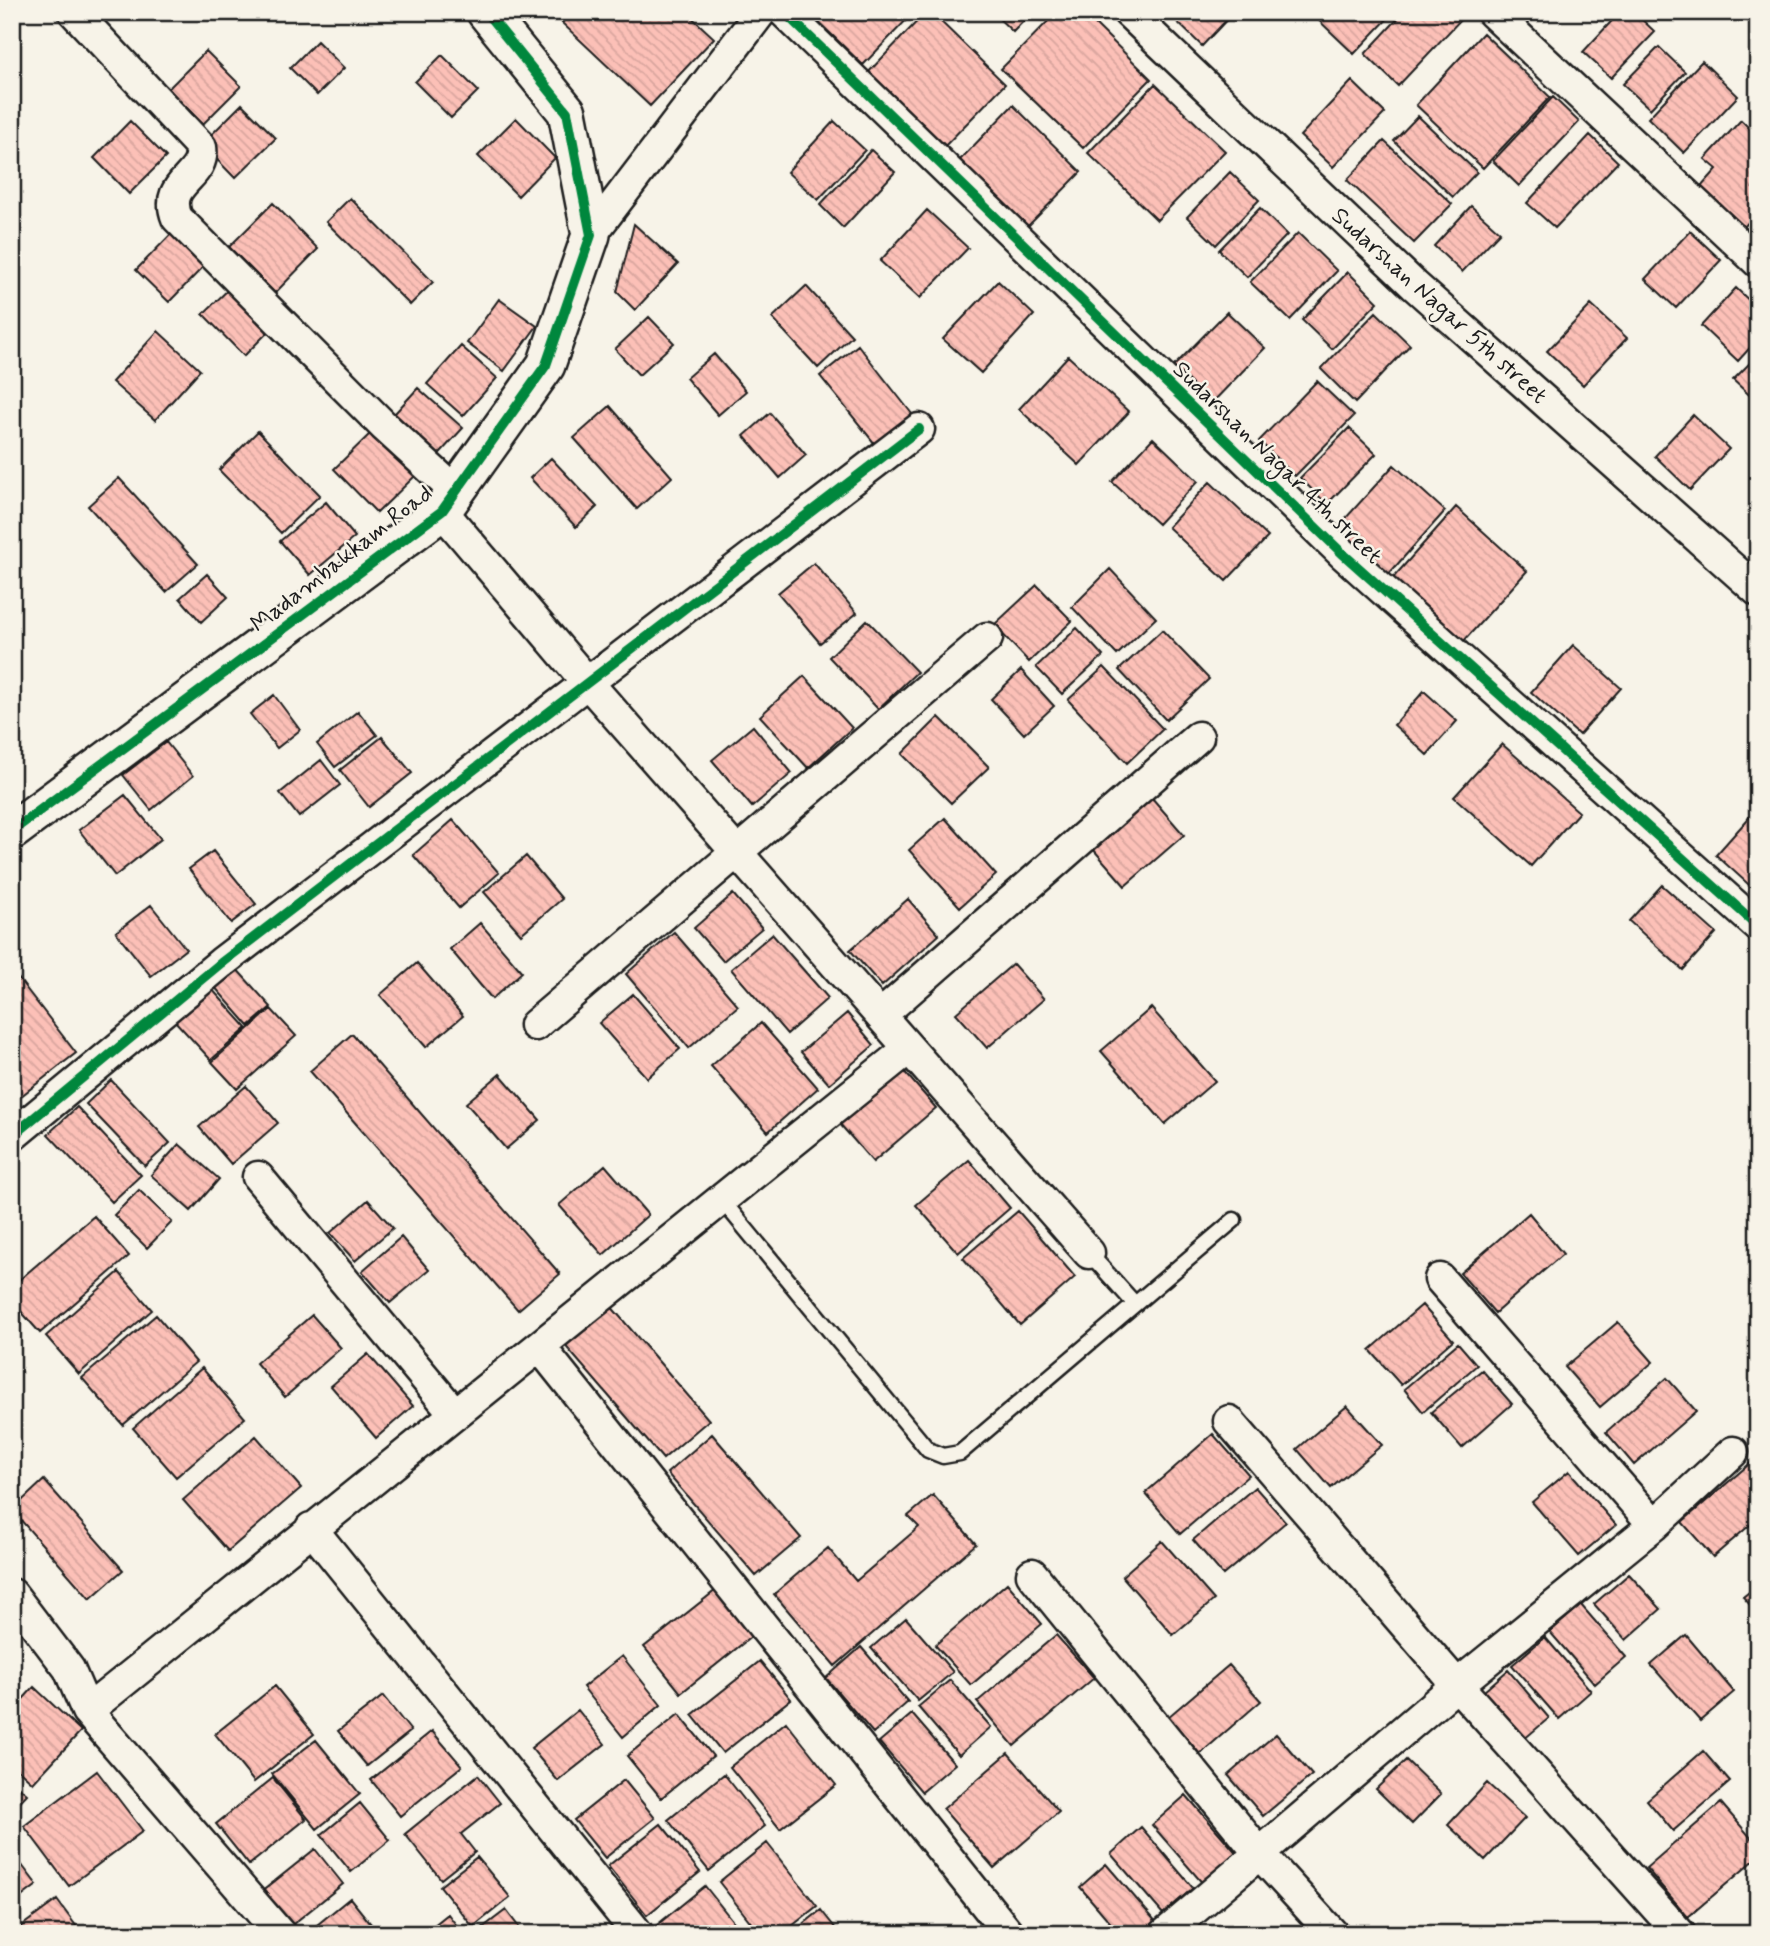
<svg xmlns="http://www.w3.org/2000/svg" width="1770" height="1946" font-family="Mynerve,sans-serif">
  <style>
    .building { fill: url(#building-back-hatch); stroke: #1c1c1c; stroke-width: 2 }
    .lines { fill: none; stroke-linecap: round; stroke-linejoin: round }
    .service-casing { stroke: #1c1c1c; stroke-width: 19 }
    .minor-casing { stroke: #1c1c1c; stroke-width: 35 }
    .tertiary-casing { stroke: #1c1c1c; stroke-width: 42 }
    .service { stroke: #f7f3e8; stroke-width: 14 }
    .minor { stroke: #f7f3e8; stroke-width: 30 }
    .tertiary { stroke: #f7f3e8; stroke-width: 37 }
    .cycleway-casing { stroke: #f7f3e8; stroke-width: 15 }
    .cycleway { stroke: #00873e; stroke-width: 10 }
    .labels { text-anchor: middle; stroke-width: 5; stroke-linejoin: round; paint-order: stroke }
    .street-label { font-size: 24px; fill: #1c1c1c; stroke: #f7f3e8 }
  </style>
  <defs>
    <pattern id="building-back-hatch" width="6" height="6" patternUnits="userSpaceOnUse" patternTransform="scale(1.75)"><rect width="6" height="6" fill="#fcc0b7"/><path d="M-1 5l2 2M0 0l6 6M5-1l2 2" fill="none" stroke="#d7a49d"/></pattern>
  </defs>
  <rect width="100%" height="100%" fill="#f7f3e8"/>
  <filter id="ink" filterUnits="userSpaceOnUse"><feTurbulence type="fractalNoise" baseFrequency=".0143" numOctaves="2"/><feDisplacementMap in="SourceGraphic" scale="14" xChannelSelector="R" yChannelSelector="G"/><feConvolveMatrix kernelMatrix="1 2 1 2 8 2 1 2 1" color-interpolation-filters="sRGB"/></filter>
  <g filter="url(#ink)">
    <path class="building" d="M572,12H686L714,38L650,106L562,23Z
      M808,12H914L863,65Z
      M926,12H931L1005,84L939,152L863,78Z
      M992,12H1032L1013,32Z
      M1057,12H1083L1151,79L1083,148L1001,69Z
      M1167,12H1234L1202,46Z
      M1310,12H1394L1354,54Z
      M1404,12H1461L1465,15L1398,86L1365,54Z
      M1620,12H1634L1655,32L1611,78L1583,52Z
      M1483,33L1550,97L1483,168L1416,105Z
      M317,41L344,68L317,95L290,68Z
      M1659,47L1685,72L1650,109L1623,84Z
      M206,51L241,86L203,124L168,89Z
      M442,55L478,91L451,118L415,82Z
      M1702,61L1738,96L1684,153L1648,118Z
      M1352,81L1385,113L1333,167L1300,136Z
      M1155,84L1225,151L1157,220L1088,153Z
      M1553,97L1579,122L1519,186L1493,161Z
      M242,104L276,138L235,178L202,144Z
      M1013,105L1081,172L1026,228L958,162Z
      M1418,116L1477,172L1453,197L1394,141Z
      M516,118L555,158L518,196L478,156Z
      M1758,119V182L1753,188L1758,192V212L1743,228L1700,188L1717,169L1705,159L1741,120L1749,128Z
      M130,121L166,157L129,194L94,158Z
      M834,121L865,150L818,200L787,172Z
      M1590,135L1618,162L1555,228L1527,203Z
      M1384,141L1452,204L1414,243L1347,180Z
      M871,150L895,172L843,228L820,205Z
      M1230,172L1259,200L1216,245L1187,217Z
      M350,198L433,282L410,305L326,222Z
      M273,203L318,249L275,293L229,247Z
      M1471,206L1500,232L1462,272L1434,246Z
      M1260,208L1287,235L1247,277L1219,250Z
      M927,210L968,248L920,298L880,261Z
      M634,224L678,264L635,310L617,292Z
      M176,229L209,261L169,302L136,270Z
      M1690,231L1721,260L1676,308L1645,279Z
      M1298,233L1337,271L1290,320L1250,282Z
      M1348,272L1378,302L1332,349L1302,320Z
      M998,281L1034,315L981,373L943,339Z
      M233,285L274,326L244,356L203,314Z
      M806,286L852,336L818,368L772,318Z
      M1736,288L1758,309V339L1738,361L1701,326Z
      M499,299L537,326L504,371L467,343Z
      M1591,305L1627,338L1583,385L1547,351Z
      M1227,312L1265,348L1209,406L1171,369Z
      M1376,312L1410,345L1355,403L1321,369Z
      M649,317L674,343L639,375L615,349Z
      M158,331L200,370L155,420L112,382Z
      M858,345L916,419L879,449L820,376Z
      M461,346L497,378L463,416L427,384Z
      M714,354L746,391L718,415L686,378Z
      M1758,355V403L1733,380Z
      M1068,356L1129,412L1079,465L1019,409Z
      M1317,381L1354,416L1295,476L1259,441Z
      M418,388L463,428L430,464L385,424Z
      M610,406L672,477L637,509L574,438Z
      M770,413L806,455L780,478L744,436Z
      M1693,415L1729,449L1690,490L1655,456Z
      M1349,428L1376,454L1327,504L1300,478Z
      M258,431L320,495L281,533L219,470Z
      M373,431L415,476L377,513L334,469Z
      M1153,438L1198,481L1158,524L1112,482Z
      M551,458L597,507L576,527L530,478Z
      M1394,465L1445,511L1387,576L1335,530Z
      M119,478L198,564L166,592L88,506Z
      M1210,482L1268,537L1226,581L1168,527Z
      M326,502L355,537L310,575L280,541Z
      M1456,507L1527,571L1463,642L1392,579Z
      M814,563L857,613L820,643L778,593Z
      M1110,569L1156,618L1117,655L1072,607Z
      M207,574L228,597L201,622L180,598Z
      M1037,585L1072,621L1029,662L994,625Z
      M867,620L917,672L878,709L829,657Z
      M1077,628L1103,656L1062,694L1036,667Z
      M1162,630L1209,679L1166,720L1119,670Z
      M1573,645L1621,688L1579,735L1531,692Z
      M1104,667L1163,729L1127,763L1068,700Z
      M1021,670L1054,706L1024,734L991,699Z
      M804,676L852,728L808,768L760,716Z
      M1424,691L1457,721L1427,755L1394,725Z
      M274,695L300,730L277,748L250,714Z
      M358,711L377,735L335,767L317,744Z
      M939,717L989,767L951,803L902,754Z
      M753,726L792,773L752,807L712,760Z
      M382,737L412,773L369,807L340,770Z
      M166,742L193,776L151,810L123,775Z
      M1502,744L1579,812L1531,866L1454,797Z
      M321,760L340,785L299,817L280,793Z
      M125,795L161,839L115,876L79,830Z
      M1152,798L1184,835L1125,886L1093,849Z
      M1754,812L1758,816V893L1716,855Z
      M945,818L996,875L960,907L909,850Z
      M453,820L499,873L459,908L413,855Z
      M213,851L256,904L231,923L189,869Z
      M526,856L562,899L521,934L484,892Z
      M1662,885L1716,933L1683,970L1629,921Z
      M733,894L762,928L723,961L694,928Z
      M908,899L939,935L882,986L850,950Z
      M151,905L186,949L151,976L116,932Z
      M480,923L522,972L492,999L450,949Z
      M674,932L738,1006L689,1048L626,974Z
      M772,934L828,998L787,1034L731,969Z
      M417,963L463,1016L426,1047L380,995Z
      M1013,964L1044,999L987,1048L956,1013Z
      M234,966L271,1007L249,1026L213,985Z
      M18,978L76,1053L16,1100L12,1095V983Z
      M210,987L247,1028L211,1060L174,1020Z
      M633,994L680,1049L647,1078L599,1023Z
      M1151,1008L1215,1081L1165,1124L1101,1051Z
      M271,1009L296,1036L237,1089L212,1062Z
      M847,1013L874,1045L829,1084L801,1052Z
      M761,1023L818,1088L768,1132L711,1066Z
      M352,1034L560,1274L518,1310L310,1071Z
      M902,1069L936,1108L873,1162L839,1123Z
      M500,1074L540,1120L506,1149L466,1103Z
      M111,1080L170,1143L145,1166L86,1104Z
      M246,1086L278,1123L231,1164L199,1127Z
      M77,1107L141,1175L112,1202L48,1134Z
      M179,1144L219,1179L191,1211L151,1175Z
      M969,1160L1010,1208L958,1253L916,1205Z
      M605,1165L648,1215L603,1255L559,1205Z
      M139,1190L172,1222L147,1248L114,1215Z
      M368,1200L393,1228L355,1261L330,1233Z
      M1018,1211L1075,1277L1020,1325L963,1258Z
      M1529,1213L1563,1254L1495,1313L1460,1273Z
      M94,1216L129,1256L40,1333L12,1301V1286Z
      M401,1237L429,1270L390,1303L362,1271Z
      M119,1272L152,1310L79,1374L46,1336Z
      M609,1304L709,1420L663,1459L563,1343Z
      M1422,1305L1453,1340L1401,1385L1370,1350Z
      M156,1315L196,1362L123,1425L82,1378Z
      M312,1315L341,1348L285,1397L256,1363Z
      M1618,1322L1653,1362L1600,1407L1565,1367Z
      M1458,1343L1477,1365L1423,1412L1404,1389Z
      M368,1354L413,1406L376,1438L331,1386Z
      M202,1368L245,1418L176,1477L133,1428Z
      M1482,1370L1512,1404L1462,1448L1431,1412Z
      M1667,1378L1696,1411L1634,1465L1606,1432Z
      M1347,1406L1382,1445L1331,1488L1297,1449Z
      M712,1434L801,1538L756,1576L667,1473Z
      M1213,1434L1249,1475L1180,1534L1145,1493Z
      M256,1436L301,1488L228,1551L183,1500Z
      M1754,1460L1758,1465V1518L1713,1557L1682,1522Z
      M1569,1471L1616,1525L1579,1556L1532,1502Z
      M44,1480L123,1570L90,1599L12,1510Z
      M1255,1487L1286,1522L1223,1575L1193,1540Z
      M933,1495L976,1544L835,1666L774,1594L828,1548L856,1581L919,1527L908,1516Z
      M1162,1541L1214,1600L1173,1635L1122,1576Z
      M1629,1574L1661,1609L1626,1640L1594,1604Z
      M1007,1583L1042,1624L971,1685L935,1645Z
      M1758,1585V1614L1743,1597Z
      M716,1590L752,1636L681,1693L644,1647Z
      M1581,1605L1626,1657L1595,1684L1550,1632Z
      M906,1618L953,1672L918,1701L871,1648Z
      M1056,1635L1094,1678L1014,1746L977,1702Z
      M1686,1635L1734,1692L1700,1721L1651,1665Z
      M1545,1637L1591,1691L1559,1719L1512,1665Z
      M861,1647L908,1702L873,1733L826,1678Z
      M622,1656L661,1705L623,1737L583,1687Z
      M760,1661L791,1699L723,1753L692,1715Z
      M1229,1665L1261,1701L1200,1754L1168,1717Z
      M1508,1670L1549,1718L1516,1746L1475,1699Z
      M950,1680L991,1727L959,1755L918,1707Z
      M275,1686L314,1734L254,1782L215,1734Z
      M34,1687L81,1731L33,1783L12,1764V1711Z
      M383,1696L411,1731L367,1766L338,1731Z
      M578,1710L605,1744L558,1781L531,1748Z
      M679,1714L713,1756L661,1798L627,1756Z
      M912,1714L955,1764L922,1792L879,1742Z
      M786,1722L836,1785L780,1829L730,1767Z
      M432,1731L462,1766L400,1816L371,1780Z
      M1276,1734L1312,1775L1263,1816L1228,1775Z
      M316,1740L360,1794L317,1829L272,1774Z
      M1703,1751L1730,1782L1673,1831L1647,1800Z
      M1008,1753L1059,1812L994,1868L943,1809Z
      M1406,1760L1441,1794L1412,1824L1376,1789Z
      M97,1771L143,1831L69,1886L24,1826Z
      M724,1774L765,1826L709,1871L668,1820Z
      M478,1775L500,1803L461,1834L475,1852L441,1879L405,1834Z
      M273,1778L306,1819L249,1865L216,1824Z
      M624,1780L655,1818L605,1858L574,1820Z
      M12,1781L27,1794L12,1810Z
      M1487,1783L1525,1818L1485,1860L1448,1825Z
      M1186,1795L1239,1856L1205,1886L1152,1825Z
      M360,1803L390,1840L351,1872L321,1835Z
      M1721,1803L1758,1846V1857L1688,1917L1646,1868Z
      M661,1824L700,1872L647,1915L608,1866Z
      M1141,1827L1193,1888L1163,1914L1111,1854Z
      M767,1843L817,1906L782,1934H760L719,1882Z
      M315,1849L343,1884L288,1928L260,1893Z
      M12,1852L37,1885L12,1904Z
      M477,1857L510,1897L473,1927L440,1886Z
      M1106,1864L1157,1923L1144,1934H1120L1080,1887Z
      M705,1886L743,1934H664L657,1925Z
      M350,1898L379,1934H306Z
      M57,1900L82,1934H12V1933Z
      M506,1910L524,1934H478L477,1932Z
      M821,1910L840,1934H791Z
      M448,1914L463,1934H423Z"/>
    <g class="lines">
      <g class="service-casing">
        <path id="service" d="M721,1199L928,1450L943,1456L960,1453L1234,1220
          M1089,1253L1135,1304"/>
      </g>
      <g class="minor-casing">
        <path id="minor" d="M74,12L201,147C206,179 162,181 177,218L384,426L456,492
          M784,12L1342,553L1758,926
          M1128,12L1414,285L1758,591
          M1492,12L1758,262
          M591,235L761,12
          M442,511L587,682L1089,1253
          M881,1015L1198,737
          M535,1025L987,638
          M12,1136L221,963L919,429
          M258,1177L455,1414
          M1440,1279L1654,1525L1457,1685L1680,1934
          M540,1347L1009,1934
          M1654,1525L1733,1452
          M311,1528L638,1934
          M1032,1574L1259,1853L1333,1934
          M12,1594L69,1669L87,1711L280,1934
          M87,1711L908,1049
          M1165,1934L1457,1685L1229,1421"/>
      </g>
      <g class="tertiary-casing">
        <path id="tertiary" d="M12,831L442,511L546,365L591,235L567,112L486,12"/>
      </g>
      <use href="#service" class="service"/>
      <use href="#minor" class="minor"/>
      <use href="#tertiary" class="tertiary"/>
      <g class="cycleway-casing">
        <path id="cycleway" d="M784,12L1342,553L1758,926
          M12,831L442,511L546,365L591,235L567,112L486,12
          M12,1136L221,963L919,429"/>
      </g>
      <use href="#cycleway" class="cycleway"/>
    </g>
  </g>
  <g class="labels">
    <g class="street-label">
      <text transform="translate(1440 305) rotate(42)" y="8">Sudarshan Nagar 5th street</text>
      <text transform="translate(1278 462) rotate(44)" y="8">Sudarshan Nagar 4th street</text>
      <text transform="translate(341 558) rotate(-38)" y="8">Madambakkam Road</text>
    </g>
  </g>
  <rect width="1770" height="1946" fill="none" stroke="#f7f3e8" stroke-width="42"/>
  <rect x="21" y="21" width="1728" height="1904" fill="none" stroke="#1c1c1c" stroke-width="2.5" filter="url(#ink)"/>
</svg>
